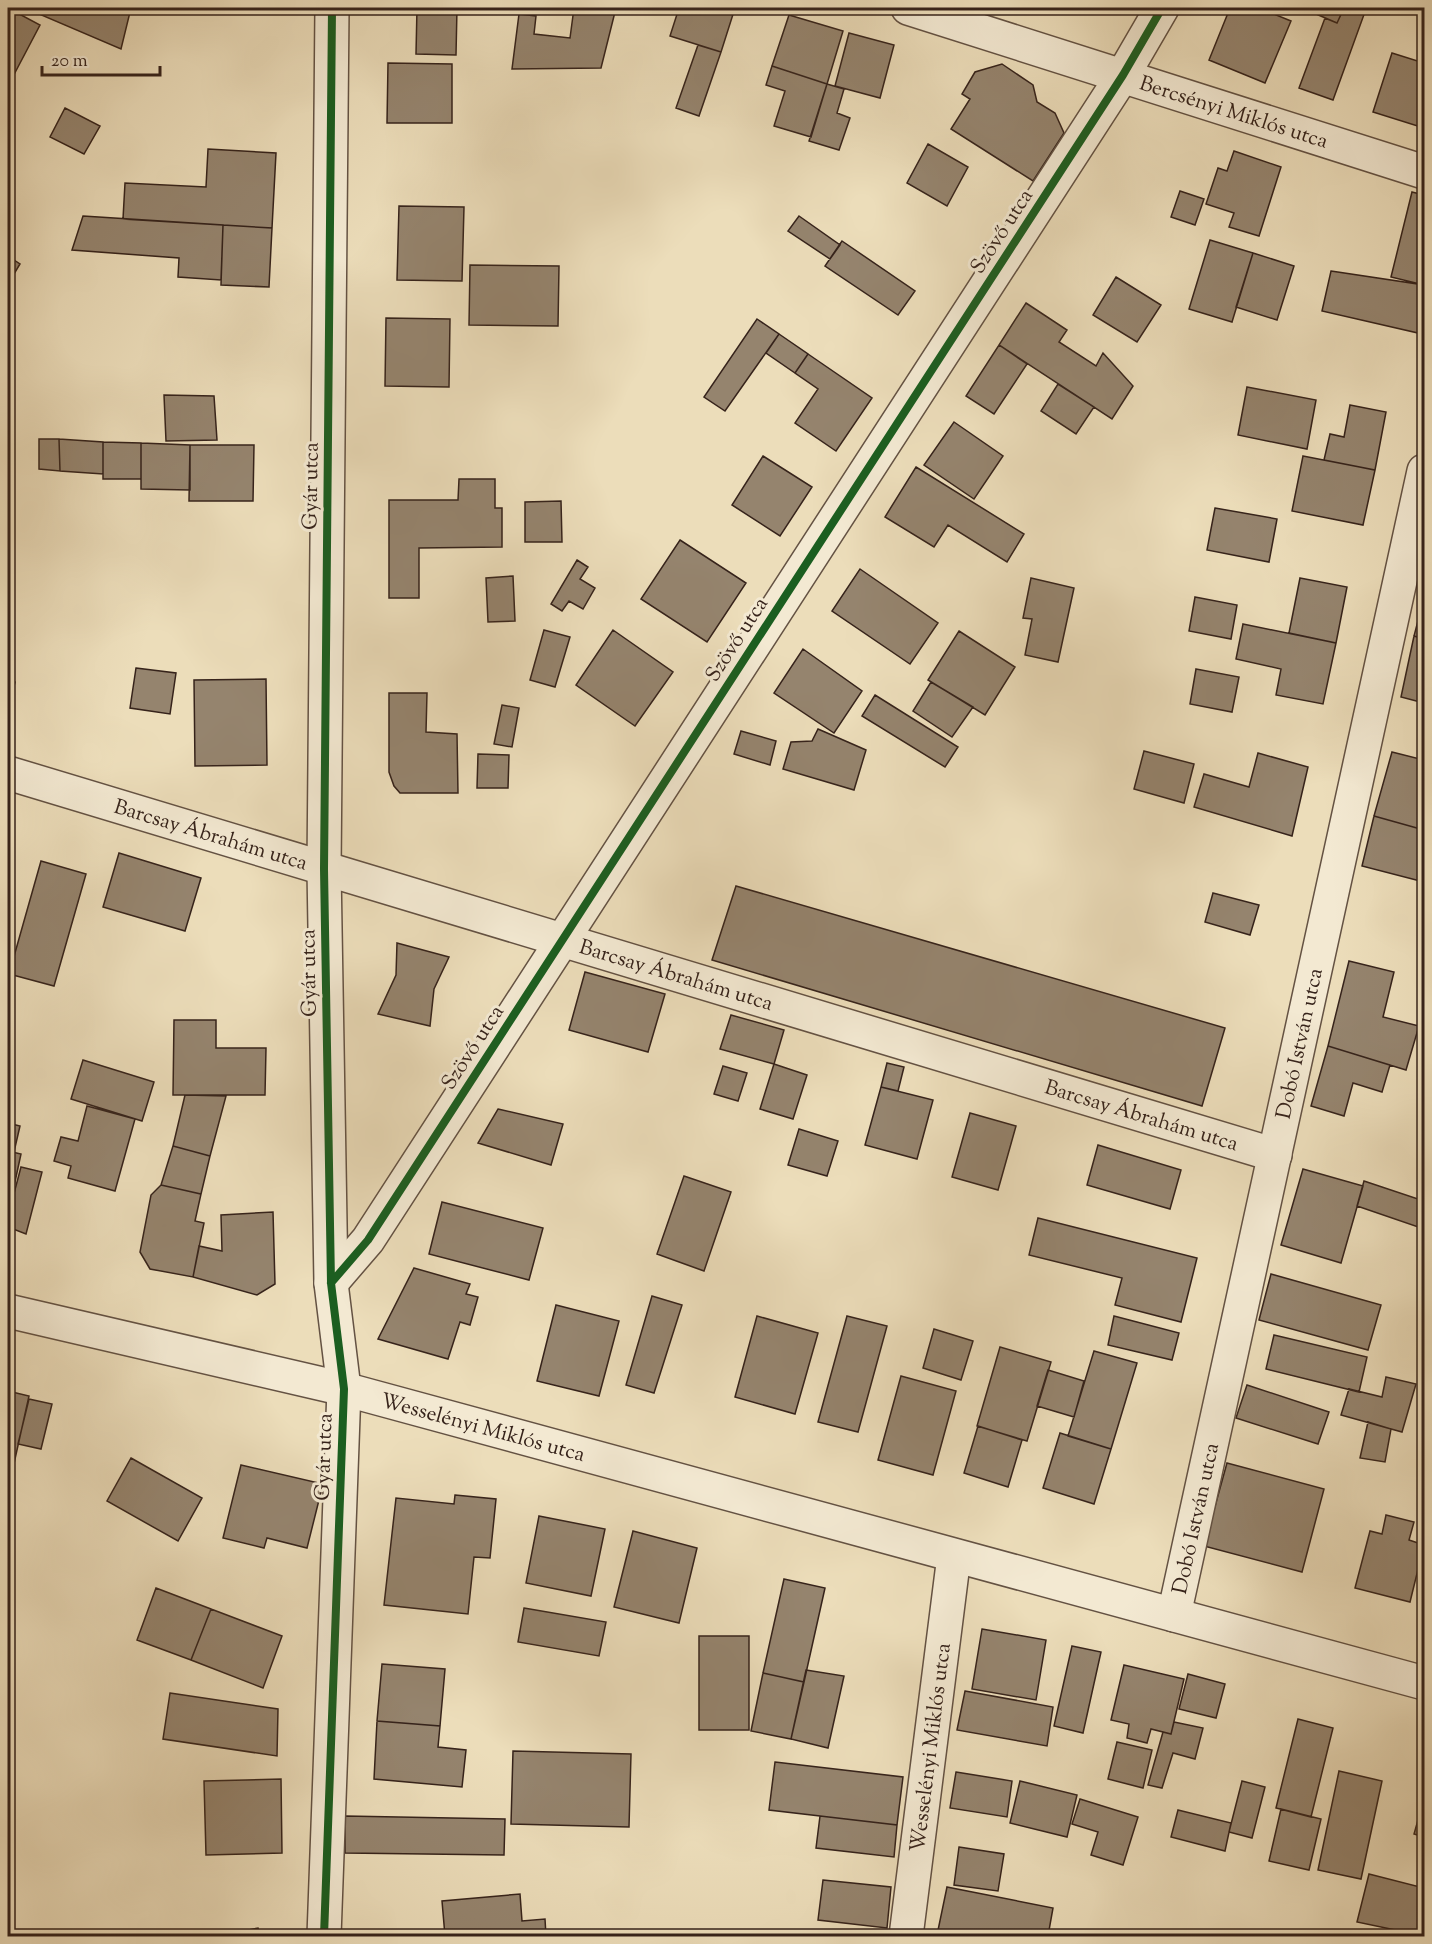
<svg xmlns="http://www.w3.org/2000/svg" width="1432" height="1944" font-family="'Sorts Mill Goudy',serif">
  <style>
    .building { fill: #95846e; stroke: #36231b; stroke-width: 1.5 }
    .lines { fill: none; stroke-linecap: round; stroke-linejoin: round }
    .street-casing { stroke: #645243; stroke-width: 36 }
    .street { stroke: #f3e9d2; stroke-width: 33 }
    .cycleway-casing { stroke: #f3e9d2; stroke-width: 11 }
    .cycleway { stroke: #1b5e20; stroke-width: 8 }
    .labels { text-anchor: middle; stroke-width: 6; stroke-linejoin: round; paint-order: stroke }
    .street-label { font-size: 21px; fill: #36231b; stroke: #f3e9d2 }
  </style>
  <rect width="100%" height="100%" fill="#ecddba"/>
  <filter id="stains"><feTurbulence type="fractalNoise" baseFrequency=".00333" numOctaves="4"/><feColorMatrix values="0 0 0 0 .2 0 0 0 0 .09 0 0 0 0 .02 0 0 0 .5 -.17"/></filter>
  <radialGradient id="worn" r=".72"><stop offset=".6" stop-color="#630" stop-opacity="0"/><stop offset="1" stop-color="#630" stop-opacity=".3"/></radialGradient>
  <path class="building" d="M8,8L40,25L8,86Z
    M43,8H131L121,49L39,14Z
    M417,8H457L456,55L416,54Z
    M574,8H616L601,68L512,69L519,14L536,16L534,34L570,38Z
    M679,8H735L721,52L670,36Z
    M1230,8H1259L1291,21L1265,83L1209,60Z
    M1302,8H1344L1337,23Z
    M1344,8L1366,9L1333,100L1299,88L1325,18L1337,23Z
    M789,15L843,31L827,84L772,66Z
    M849,33L894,45L880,98L835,86Z
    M698,45L721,52L699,116L676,108Z
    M1392,53L1424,63V128L1373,112Z
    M388,63L452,64V123H387Z
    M1002,64L1033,85L1037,102L1055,113L1064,133L1033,181L951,129L970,99L962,94L975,72Z
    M772,66L827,84L811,137L774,126L785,91L766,85Z
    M827,84L844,89L837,113L850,118L839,150L809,141Z
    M65,108L100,126L84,154L50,137Z
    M928,144L968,167L947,206L907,183Z
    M208,149L276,153L272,228L123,219L125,183L206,187Z
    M1234,151L1281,167L1259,236L1229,227L1234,213L1206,204L1218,168L1227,171Z
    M1180,191L1204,199L1195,225L1171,217Z
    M1412,192L1424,195V285L1391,277Z
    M399,206L464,207L462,281L397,280Z
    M83,216L223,225L221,280L178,277L179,258L72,250Z
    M799,216L840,245L830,259L788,231Z
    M223,225L272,228L269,287L221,285Z
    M1210,240L1253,253L1232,322L1189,309Z
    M842,241L915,291L898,315L825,266Z
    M1253,253L1294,266L1277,320L1236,307Z
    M8,256L20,264L8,284Z
    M470,265L559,266L558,326L469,325Z
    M1331,271L1424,285V305L1418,333L1322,311Z
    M1116,277L1161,305L1137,342L1093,315Z
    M1026,303L1067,330L1059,342L1096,366L1103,353L1133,386L1112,419L999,345Z
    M386,318L450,319L449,387L385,386Z
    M757,319L779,334L725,411L704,397Z
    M779,334L808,354L795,373L766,353Z
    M999,345L1027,364L994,414L966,396Z
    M808,354L872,398L836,451L795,423L818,389L795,373Z
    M1058,384L1094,407L1076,434L1041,411Z
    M1247,387L1316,400L1307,449L1238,435Z
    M164,395L214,396L217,440L166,441Z
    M1350,405L1386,412L1375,470L1324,460L1330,434L1344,437Z
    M954,422L1003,456L974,499L924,465Z
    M39,439H59L60,471L39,469Z
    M59,439L103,442V474L60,471Z
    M103,442L141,443V479H103Z
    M141,443L190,445V490L141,489Z
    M190,445H254L253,501H189Z
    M763,456L812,487L780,536L732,505Z
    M1303,456L1375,470L1363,525L1292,511Z
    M916,467L1024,534L1007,562L948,525L934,547L885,517Z
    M459,479H495V508H502V547L419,548V598H389V500H458Z
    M561,501L562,542H525V502Z
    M1215,508L1277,519L1269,562L1207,550Z
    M680,540L746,583L707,642L641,599Z
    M577,560L588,567L580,579L595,588L583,609L569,601L562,611L551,604Z
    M860,569L938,623L910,664L832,611Z
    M513,576L515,621L488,622L486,578Z
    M1031,578L1074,588L1058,662L1025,655L1032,619L1023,618Z
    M1300,578L1347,587L1336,643L1289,633Z
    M1195,597L1237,605L1231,639L1189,631Z
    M1424,598V639L1414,636Z
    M1243,624L1336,643L1323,704L1276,695L1281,669L1236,659Z
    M544,630L570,637L555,687L530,680Z
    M613,630L673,672L635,726L576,685Z
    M959,631L1015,667L985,715L928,680Z
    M1414,636L1424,639V703L1401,697Z
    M803,649L862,691L834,733L774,693Z
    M136,668L176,673L170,714L130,708Z
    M1196,669L1239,677L1232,712L1190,704Z
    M266,679L267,765L195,766L194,680Z
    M8,681L15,682L8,710Z
    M931,682L973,707L952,737L913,711Z
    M389,693H427L426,732L457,734L458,793H400L394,786L389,772Z
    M875,695L958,747L945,767L862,716Z
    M502,705L519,708L512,747L494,744Z
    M818,729L866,750L854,790L783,769L791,742L812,741Z
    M741,731L776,741L770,765L734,754Z
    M1144,751L1194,764L1184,803L1134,789Z
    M1392,752L1424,760V830L1374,816Z
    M1258,753L1308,767L1292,836L1194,807L1204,774L1249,787Z
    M478,754L509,755L508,788H477Z
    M1374,816L1424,830V882L1362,866Z
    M119,853L201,878L185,931L103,907Z
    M41,861L86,874L54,986L9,974Z
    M736,886L1225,1028L1202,1106L712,960Z
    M1213,893L1259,905L1250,935L1205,922Z
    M397,943L449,957L434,989L430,1026L378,1014L396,975Z
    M1349,961L1394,972L1383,1017L1419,1026L1406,1070L1328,1046Z
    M585,972L665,994L648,1052L569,1030Z
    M731,1015L784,1030L774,1064L720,1049Z
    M174,1020H216V1048H266L265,1095H173Z
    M1328,1046L1390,1065L1382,1092L1353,1083L1344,1116L1311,1106Z
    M83,1060L154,1082L142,1121L71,1099Z
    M887,1063L904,1067L898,1091L881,1087Z
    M774,1064L807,1075L793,1119L760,1109Z
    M723,1066L747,1073L738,1101L714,1094Z
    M881,1087L933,1100L917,1159L865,1145Z
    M185,1095L226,1096L210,1156L173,1146Z
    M87,1106L135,1119L115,1191L68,1178L71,1166L54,1161L61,1137L78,1141Z
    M498,1109L563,1124L551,1165L478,1143Z
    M970,1113L1016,1126L998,1190L952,1177Z
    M8,1123L20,1126L14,1152L8,1151Z
    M799,1129L838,1141L827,1176L788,1165Z
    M1098,1145L1181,1170L1170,1209L1087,1185Z
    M173,1146L210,1156L201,1194L161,1185Z
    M8,1151L21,1154L8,1214Z
    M21,1167L42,1172L26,1234L8,1227V1216Z
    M1303,1169L1363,1186L1341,1263L1281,1245Z
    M684,1176L731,1192L704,1271L657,1254Z
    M1364,1181L1424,1201V1229L1357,1206Z
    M161,1185L201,1194L195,1221L204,1223L193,1277L150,1269L140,1252L151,1195Z
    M442,1202L543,1228L529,1280L429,1254Z
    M273,1212L275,1284L257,1295L193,1277L199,1246L222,1251L221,1215Z
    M1038,1218L1197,1258L1181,1322L1115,1305L1122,1278L1029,1255Z
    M414,1268L470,1284L466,1294L478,1297L470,1325L460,1322L448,1359L378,1339Z
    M1271,1274L1381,1305L1368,1350L1259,1320Z
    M652,1296L682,1305L654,1393L626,1385Z
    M556,1305L619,1321L599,1396L537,1381Z
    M757,1316L818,1333L795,1414L735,1397Z
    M847,1316L887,1326L858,1432L818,1422Z
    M1114,1316L1179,1333L1172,1360L1108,1345Z
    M934,1329L973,1341L961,1380L923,1368Z
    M1274,1335L1367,1357L1359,1392L1266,1369Z
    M1000,1347L1051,1362L1027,1441L977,1426Z
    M1094,1351L1137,1363L1111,1449L1068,1436Z
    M1048,1370L1084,1381L1074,1417L1037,1406Z
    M901,1376L956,1391L933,1475L878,1460Z
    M1386,1377L1416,1384L1402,1432L1341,1415L1349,1389L1382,1397Z
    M1247,1385L1329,1412L1318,1444L1236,1418Z
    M8,1391L29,1396L11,1477L8,1476Z
    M29,1399L52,1404L41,1449L18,1444Z
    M1368,1422L1391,1429L1385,1462L1360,1458Z
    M978,1426L1022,1440L1008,1487L964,1473Z
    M1060,1433L1111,1449L1094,1504L1043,1488Z
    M131,1458L202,1498L178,1541L107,1501Z
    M1227,1463L1324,1489L1302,1572L1204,1546Z
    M241,1465L323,1484L307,1548L267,1538L264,1548L223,1538Z
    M455,1495L496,1499L490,1558L474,1557L468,1614L384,1605L396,1498L454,1504Z
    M1386,1515L1414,1522L1409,1540L1424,1545L1410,1602L1355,1588L1370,1531L1382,1534Z
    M539,1516L605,1529L591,1596L526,1583Z
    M633,1531L697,1548L679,1623L614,1607Z
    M784,1579L825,1588L804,1682L763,1673Z
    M156,1588L211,1609L191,1660L137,1640Z
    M524,1608L606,1622L599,1656L518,1642Z
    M211,1609L282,1636L263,1688L191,1660Z
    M982,1629L1046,1640L1036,1700L972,1689Z
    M699,1636H749V1730H699Z
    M1072,1646L1101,1652L1083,1733L1054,1726Z
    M382,1664L445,1669L440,1726L377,1721Z
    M1124,1665L1184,1679L1171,1734L1151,1729L1147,1743L1127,1738L1129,1724L1111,1720Z
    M806,1670L844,1676L828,1748L791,1739Z
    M763,1673L804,1682L791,1739L751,1731Z
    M1188,1674L1225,1684L1216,1718L1179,1709Z
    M965,1691L1053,1707L1047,1746L957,1730Z
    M170,1693L278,1709L277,1756L163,1739Z
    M1298,1719L1333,1728L1311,1817L1276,1808Z
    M377,1721L440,1726L438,1747L466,1750L462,1787L374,1779Z
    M1174,1722L1203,1728L1195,1759L1173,1753L1162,1788L1148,1785L1163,1732L1171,1734Z
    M1117,1742L1152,1750L1143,1788L1108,1779Z
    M513,1751L631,1754L629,1827L511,1824Z
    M775,1762L903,1777L897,1825L769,1810Z
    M1339,1771L1382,1781L1361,1879L1318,1870Z
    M956,1772L1012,1781L1007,1817L950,1808Z
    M281,1779L282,1853L206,1855L204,1781Z
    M1020,1781L1077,1795L1067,1837L1010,1823Z
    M1242,1781L1265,1787L1252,1838L1229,1832Z
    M1080,1799L1138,1817L1123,1865L1091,1855L1098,1832L1072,1824Z
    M1424,1799V1837L1414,1834Z
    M1281,1809L1321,1819L1309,1870L1269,1861Z
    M1178,1810L1231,1823L1225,1851L1171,1837Z
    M345,1816L505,1819L504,1855L345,1853Z
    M820,1816L897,1825L894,1857L816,1848Z
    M959,1847L1004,1854L998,1891L954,1885Z
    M1369,1874L1424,1888V1936L1357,1922Z
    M823,1880L891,1887L887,1928L818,1920Z
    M947,1887L1053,1908L1048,1936L937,1935Z
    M520,1894L522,1921L545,1919L546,1936H445L442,1901Z
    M258,1928L260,1936H217Z
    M362,1932L437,1933V1936H362Z"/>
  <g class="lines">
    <g class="street-casing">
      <g id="street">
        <path id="s1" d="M908,8L1424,172"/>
        <path id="s2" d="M8,773L1275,1155"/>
        <path d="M331,1283L368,1240L1123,75L1162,8"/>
        <path id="s3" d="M8,1311L344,1389L1424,1683"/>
        <path id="s4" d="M1174,1615L1424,471"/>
        <path d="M324,1936L344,1389L331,1283L324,869L332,8"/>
        <path id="s5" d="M906,1936L954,1556"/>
      </g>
    </g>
    <use href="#street" class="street"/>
    <g class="cycleway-casing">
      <path id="cycleway" d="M331,1283L368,1240L1123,75L1162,8
        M324,1936L344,1389L331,1283L324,869L332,8"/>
    </g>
    <use href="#cycleway" class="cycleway"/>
  </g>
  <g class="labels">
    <g class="street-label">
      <text dy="7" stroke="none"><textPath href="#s1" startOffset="342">Bercsényi Miklós utca</textPath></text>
      <text transform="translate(1001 231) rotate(-57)" y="7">Szövő utca</text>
      <text transform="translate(310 486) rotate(-89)" y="7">Gyár utca</text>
      <text transform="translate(736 639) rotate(-57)" y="7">Szövő utca</text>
      <text dy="7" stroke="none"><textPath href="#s2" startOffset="212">Barcsay Ábrahám utca</textPath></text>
      <text transform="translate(308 973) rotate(-91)" y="7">Gyár utca</text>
      <text dy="7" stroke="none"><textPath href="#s2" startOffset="698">Barcsay Ábrahám utca</textPath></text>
      <text dy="7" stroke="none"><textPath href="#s4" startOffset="585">Dobó István utca</textPath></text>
      <text transform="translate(472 1047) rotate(-57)" y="7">Szövő utca</text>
      <text dy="7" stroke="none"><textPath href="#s2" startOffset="1184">Barcsay Ábrahám utca</textPath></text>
      <text dy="7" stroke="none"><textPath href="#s3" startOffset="489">Wesselényi Miklós utca</textPath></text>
      <text transform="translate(323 1457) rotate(-88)" y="7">Gyár utca</text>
      <text dy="7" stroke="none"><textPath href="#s4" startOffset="99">Dobó István utca</textPath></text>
      <text dy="7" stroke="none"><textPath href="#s5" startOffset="190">Wesselényi Miklós utca</textPath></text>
    </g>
  </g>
  <rect width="1432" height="1944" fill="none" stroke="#ecddba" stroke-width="30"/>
  <rect x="9" y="9" width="1414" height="1926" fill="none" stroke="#36231b" stroke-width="3"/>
  <rect x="15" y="15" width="1402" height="1914" fill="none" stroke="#36231b" stroke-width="1.5"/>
  <path d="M42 66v9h118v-9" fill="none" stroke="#36231b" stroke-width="3"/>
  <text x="51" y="66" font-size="18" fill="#36231b" stroke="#f3e9d2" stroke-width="4.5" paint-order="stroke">20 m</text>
  <rect width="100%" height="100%" filter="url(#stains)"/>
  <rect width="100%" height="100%" fill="url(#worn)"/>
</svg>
